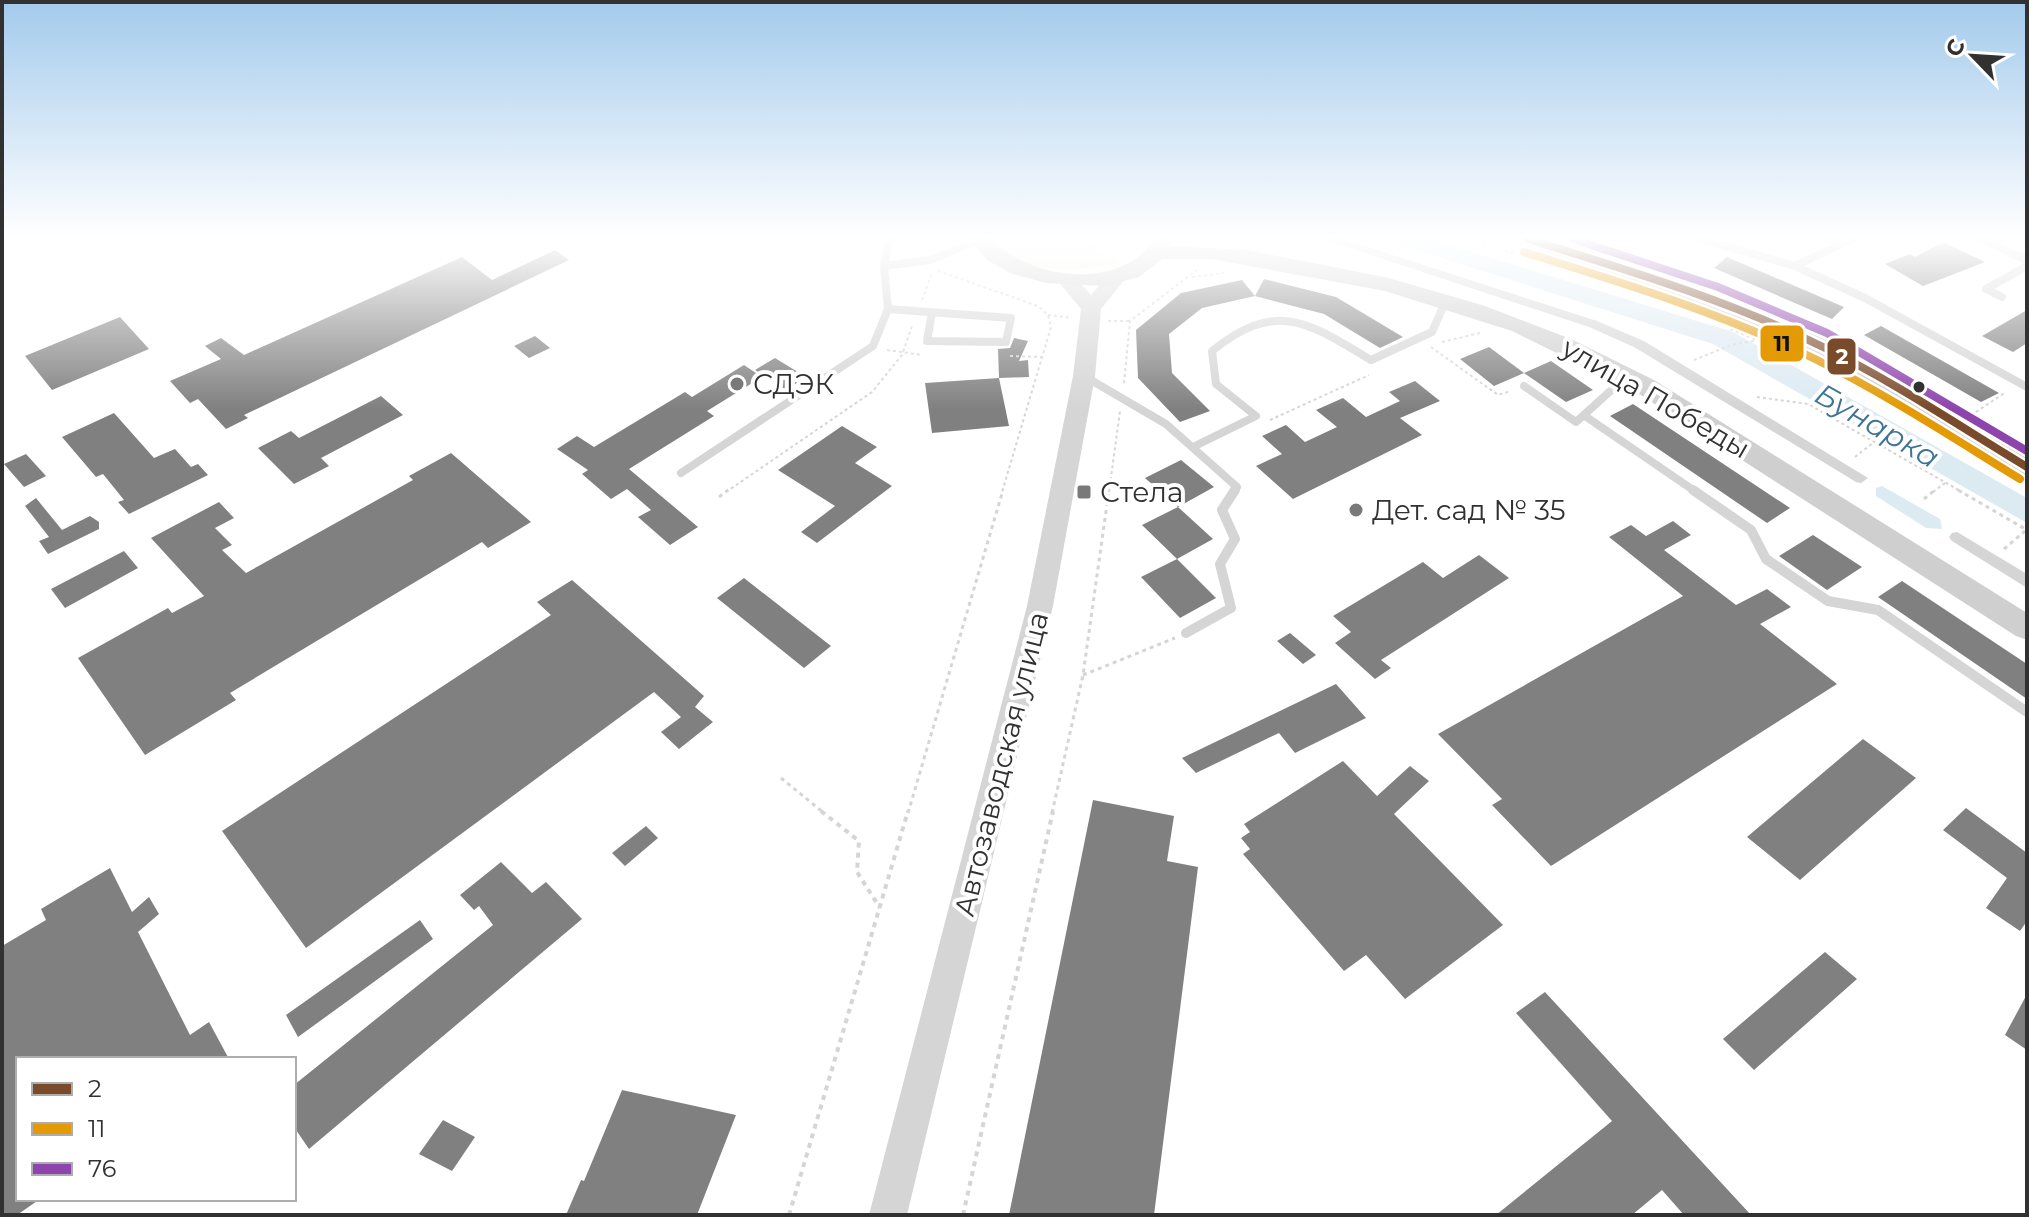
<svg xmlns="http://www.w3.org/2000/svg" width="2029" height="1217" font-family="Montserrat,sans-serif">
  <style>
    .green { fill: #f2f6ee }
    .water { fill: #dceaf2 }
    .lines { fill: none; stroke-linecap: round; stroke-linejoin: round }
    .river { fill: #dceaf2; fill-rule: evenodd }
    .building { fill: #808080 }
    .path-far2 { stroke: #d5d5d5; stroke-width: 2; stroke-dasharray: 3 3; stroke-linecap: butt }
    .path-far1 { stroke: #d5d5d5; stroke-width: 3; stroke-dasharray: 4 4; stroke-linecap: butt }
    .path { stroke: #d5d5d5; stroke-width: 4; stroke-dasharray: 5 5; stroke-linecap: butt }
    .service-far1 { stroke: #d5d5d5; stroke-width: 8 }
    .service { stroke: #d5d5d5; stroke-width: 10 }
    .pedestrian { fill: #d5d5d5; fill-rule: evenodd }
    .minor { fill: #d5d5d5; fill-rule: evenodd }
    .tertiary { fill: #d5d5d5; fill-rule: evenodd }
    .secondary { fill: #cfcfcf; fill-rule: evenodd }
    .bus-1-casing { stroke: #fff; stroke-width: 13 }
    .bus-2-casing { stroke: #fff; stroke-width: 13 }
    .bus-3-casing { stroke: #fff; stroke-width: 13 }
    .bus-1 { stroke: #7a4b2a; stroke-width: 8 }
    .bus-2 { stroke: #e39a05; stroke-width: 8 }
    .bus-3 { stroke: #8e44ad; stroke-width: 8 }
    .poi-dot { fill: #797979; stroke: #fff; stroke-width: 3 }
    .bus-dot { fill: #313131; stroke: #fff; stroke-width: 3 }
    .labels { text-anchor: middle; stroke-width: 8; stroke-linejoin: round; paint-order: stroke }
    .poi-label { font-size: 28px; fill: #313131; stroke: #fff; text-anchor: start }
    .street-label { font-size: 28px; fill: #313131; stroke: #fff }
    .water-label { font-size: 30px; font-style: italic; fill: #3e7494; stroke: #fff }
    .line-badge { stroke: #fff; stroke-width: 3 }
    .badge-label { font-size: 22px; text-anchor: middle; font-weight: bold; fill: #fff }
    .pale-badge-label { font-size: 22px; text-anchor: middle; font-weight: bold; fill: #111 }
  </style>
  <rect width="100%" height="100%" fill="#fff"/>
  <path class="green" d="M994,239H1084L1120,263C1086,271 1013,277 994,239Z"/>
  <path class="water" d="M1882,486L1940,519L1942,529L1926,528L1876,496V488Z"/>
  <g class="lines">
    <path class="river" d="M1394,239H1430L1733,332L2027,498V523L1713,344L1397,244Z"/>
  </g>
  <path class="building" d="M1943,242L1985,262L1923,286L1885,264L1910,254L1915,257Z
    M555,250L569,260L244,415L248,418L226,429L198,399L190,403L170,381L221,359L205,346L221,338L244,355L462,257L492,280Z
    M1727,257L1844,307L1832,319L1714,268Z
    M1264,279L1336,297L1403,337L1380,348L1324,314L1255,296Z
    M1242,280L1255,296L1202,308L1169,334L1172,373L1210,411L1180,422L1138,378L1136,330L1181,293Z
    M2027,310V343L2013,352L1982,336Z
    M120,317L149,349L52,390L25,356Z
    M1881,326L1999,393L1981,402L1864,335Z
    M535,336L550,348L529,358L514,346Z
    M1014,338L1028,341L1019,361L1028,360L1029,377L999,378L998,349L1010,348Z
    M1489,347L1524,373L1494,386L1460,359Z
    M775,358L806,377L786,390L755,370Z
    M1551,361L1593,390L1566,402L1524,373Z
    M744,365L762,377L707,411L714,416L629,469L698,527L670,545L638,517L651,510L627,489L611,499L582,474L588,470L557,449L577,436L594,447L685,392L692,397Z
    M999,378L1009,426L932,433L925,383Z
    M1415,381L1440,401L1400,418L1422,435L1293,499L1256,466L1282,454L1262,436L1286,425L1305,442L1337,427L1316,410L1343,398L1366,417L1400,401L1389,392Z
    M381,396L403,415L321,458L329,466L294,484L258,448L291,431L299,438Z
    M1633,404L1790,508L1767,523L1610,416Z
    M114,413L154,458L175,449L191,467L198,464L208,475L129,514L118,502L124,500L103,474L96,477L62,437Z
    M842,426L877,447L855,463L892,486L817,543L801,532L835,506L778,470Z
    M451,453L531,522L488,548L482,542L230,693L236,700L145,755L78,658L168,608L172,613L204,596L151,538L219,502L234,518L215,528L232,545L222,550L246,573L413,480L409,476Z
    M26,454L46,476L24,487L4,464Z
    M1181,460L1214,487L1178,507L1145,478Z
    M36,498L62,530L90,516L99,522V529L48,554L39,541L49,537L25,506Z
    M1178,507L1213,539L1177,559L1142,525Z
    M1673,521L1691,535L1664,550L1736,605L1767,589L1791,607L1760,624L1837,684L1551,866L1492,805L1502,799L1438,734L1683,596L1609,537L1631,525L1646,536Z
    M1813,535L1862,567L1827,590L1779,556Z
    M124,551L138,568L65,608L51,589Z
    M1479,555L1509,578L1381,660L1391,668L1375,679L1335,643L1351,632L1333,616L1423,562L1443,578Z
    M1177,559L1216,598L1180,618L1141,577Z
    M744,578L831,646L804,668L717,598Z
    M572,580L704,696L695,707L713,722L679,749L661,732L681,717L654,692L306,948L222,831L551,615L537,602Z
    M1902,581L2027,664V699L1878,597Z
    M1290,633L1316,655L1303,664L1277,641Z
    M1336,684L1366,718L1295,753L1279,733L1196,773L1182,758Z
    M1863,739L1916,778L1800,880L1747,837Z
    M1343,761L1377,796L1410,766L1429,781L1394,814L1503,925L1405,999L1366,955L1344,971L1243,854L1250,849L1241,838L1250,832L1244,824Z
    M1093,800L1174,816L1167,861L1198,867L1154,1215H1009Z
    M1966,808L2027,853V921L2020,931L1986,908L2007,878L1943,830Z
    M646,826L658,838L625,866L612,853Z
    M501,862L532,893L546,882L582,919L309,1149L294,1127V1085L493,925L479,906L474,910L460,895Z
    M110,868L132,912L149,897L159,914L138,932L190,1035L209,1022L229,1059H18V1199H40L17,1215H2V946L46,920L41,909Z
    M420,920L433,939L298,1037L286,1015Z
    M1825,952L1857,979L1754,1070L1723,1039Z
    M1545,992L1751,1215H1684L1662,1190L1632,1215H1496L1612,1121L1516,1013Z
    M2027,994V1050L2005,1035Z
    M622,1090L736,1115L697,1215H566L581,1180L584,1181Z
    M443,1120L475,1137L452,1171L419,1154Z"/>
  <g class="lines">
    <path class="path-far2" d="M1465,239L1516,254
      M938,271L1038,306L1048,315L1051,327L1002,492
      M1192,277L1224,273
      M922,300L932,273
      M1048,315L1072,318
      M1108,321H1130
      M1730,329L1790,354
      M1442,342L1480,333
      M1431,347L1498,395L1511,391
      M887,350L922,355
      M1010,356L1042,357
      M1694,360L1731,345L1754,341
      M1124,383L1130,321L1198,269
      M1757,397L1808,404L1962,492
      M1976,412L2006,392
      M1270,420L1369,375
      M1855,457L1874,442
      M726,492L872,392L902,355L912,326
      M1109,492L1120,411
      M1933,492L1945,483"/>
    <path class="path-far1" d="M1958,490L2027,530
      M719,497L728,490
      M1924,499L1935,490
      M2004,549L2025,531
      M1083,675L1175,638
      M781,778L824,813
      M908,813L1003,490
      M1052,813L1083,675L1109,490"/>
    <path class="path" d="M821,811L859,841L857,872L880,908
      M789,1215L908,811
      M963,1215L1053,811"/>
    <path class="service-far1" d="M1701,239L1795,266L1865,298L2027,387
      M1841,244L1855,239
      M884,266L930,260L979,240
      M1795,266L1841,244L1825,239
      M2002,297L1986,289L2027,266
      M888,309L1011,318L1006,342L927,341L932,313
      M1084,376L1166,424L1237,487L1233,492
      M1524,386L1576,422L1627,376
      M1585,416L1696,492
      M1195,446L1256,416L1216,384L1212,351C1277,299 1307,322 1371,360L1432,332L1446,300
      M681,473L873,346L888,309L884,266L889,239"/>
    <path class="service" d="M1693,490L1751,530L1766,559L1828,601L1878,610L2027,712
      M1186,633L1231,608L1220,564L1235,539L1222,510L1235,490"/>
    <path class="pedestrian" d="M1328,239H1343L1597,321L1644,341L1868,478L1861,483L1856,482L1634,347L1589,327L1329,241Z
      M1957,532L2027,574V588L1952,541L1949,537L1952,533Z"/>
    <path class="minor" d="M1973,239H1991L2027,255V265Z"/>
    <path class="tertiary" d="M1116,272L1126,278L1101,309L1095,376L1053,606L907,1215H869L1027,606L1073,376L1081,309L1057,280L1067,274L1074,276L1091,295L1109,274Z"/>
    <path class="secondary" d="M969,239H991C1032,280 1118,292 1155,239H1175L1171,246L1247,250L1389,278L1485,306L1571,339L1654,380L2027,613V640L2016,636L1636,392L1512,331L1385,291L1212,259H1162L1139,277L1104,286L1046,283L1010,273L987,260Z
      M1517,239H1549L1684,282L1794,324L1882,369L2027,455V476L1864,380L1777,335L1668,292L1520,244Z"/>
    <g class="bus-1-casing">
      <path id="bus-1" d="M1528,239C1627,270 1728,300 1821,346C1893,381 1959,426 2027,467"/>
    </g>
    <g class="bus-2-casing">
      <path id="bus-2" d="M1524,252C1623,283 1722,313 1815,359C1886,394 1953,438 2020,479"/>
    </g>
    <g class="bus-3-casing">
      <path id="bus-3" d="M1573,239L1718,287L1827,333L2027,451"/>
    </g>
    <use href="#bus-1" class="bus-1"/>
    <use href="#bus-2" class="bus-2"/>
    <use href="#bus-3" class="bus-3"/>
  </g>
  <linearGradient id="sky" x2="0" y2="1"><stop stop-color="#a3caec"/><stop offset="0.58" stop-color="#fff"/><stop offset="1" stop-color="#fff" stop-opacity="0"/></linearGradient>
  <rect width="2029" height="409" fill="url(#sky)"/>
  <g class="poi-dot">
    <circle cx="737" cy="384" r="8"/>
    <rect x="1076" y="484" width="16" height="16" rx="4"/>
    <circle cx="1356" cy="510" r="8"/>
  </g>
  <circle class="bus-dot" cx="1919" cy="387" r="7"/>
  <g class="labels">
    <g class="poi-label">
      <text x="753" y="394">СДЭК</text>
      <text x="1100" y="502">Стела</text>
      <text x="1372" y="520">Дет. сад № 35</text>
    </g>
    <g class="street-label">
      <text transform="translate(1656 398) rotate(30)" y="10">улица Победы</text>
      <text transform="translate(1001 764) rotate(-76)" y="10">Автозаводская улица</text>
    </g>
    <g class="water-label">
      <text transform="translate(1877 426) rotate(30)" y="10">Бунарка</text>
    </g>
  </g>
  <g class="line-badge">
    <rect x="1759" y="324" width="46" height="39" rx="8" fill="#e39a05"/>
    <rect x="1826" y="337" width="31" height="39" rx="8" fill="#7a4b2a"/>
  </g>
  <g class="badge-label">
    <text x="1842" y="364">2</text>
  </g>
  <g class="pale-badge-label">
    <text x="1782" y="351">11</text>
  </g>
  <rect width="2029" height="1217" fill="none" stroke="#313131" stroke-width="8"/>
  <rect x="16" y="1057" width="280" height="144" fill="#ffffff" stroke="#adadad" stroke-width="2"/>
  <rect x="32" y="1083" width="40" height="12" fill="#7a4b2a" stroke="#adadad" stroke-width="2"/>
  <text x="88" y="1097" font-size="24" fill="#313131">2</text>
  <rect x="32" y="1123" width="40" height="12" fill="#e39a05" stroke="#adadad" stroke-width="2"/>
  <text x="88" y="1137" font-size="24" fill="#313131">11</text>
  <rect x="32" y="1163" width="40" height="12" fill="#8e44ad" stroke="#adadad" stroke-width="2"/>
  <text x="88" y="1177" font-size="24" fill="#313131">76</text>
  <g transform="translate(1973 56) rotate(295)" stroke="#ffffff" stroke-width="6" paint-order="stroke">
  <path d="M0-6L14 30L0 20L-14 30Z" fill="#313131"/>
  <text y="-12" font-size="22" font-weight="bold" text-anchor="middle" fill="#313131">С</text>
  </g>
</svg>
